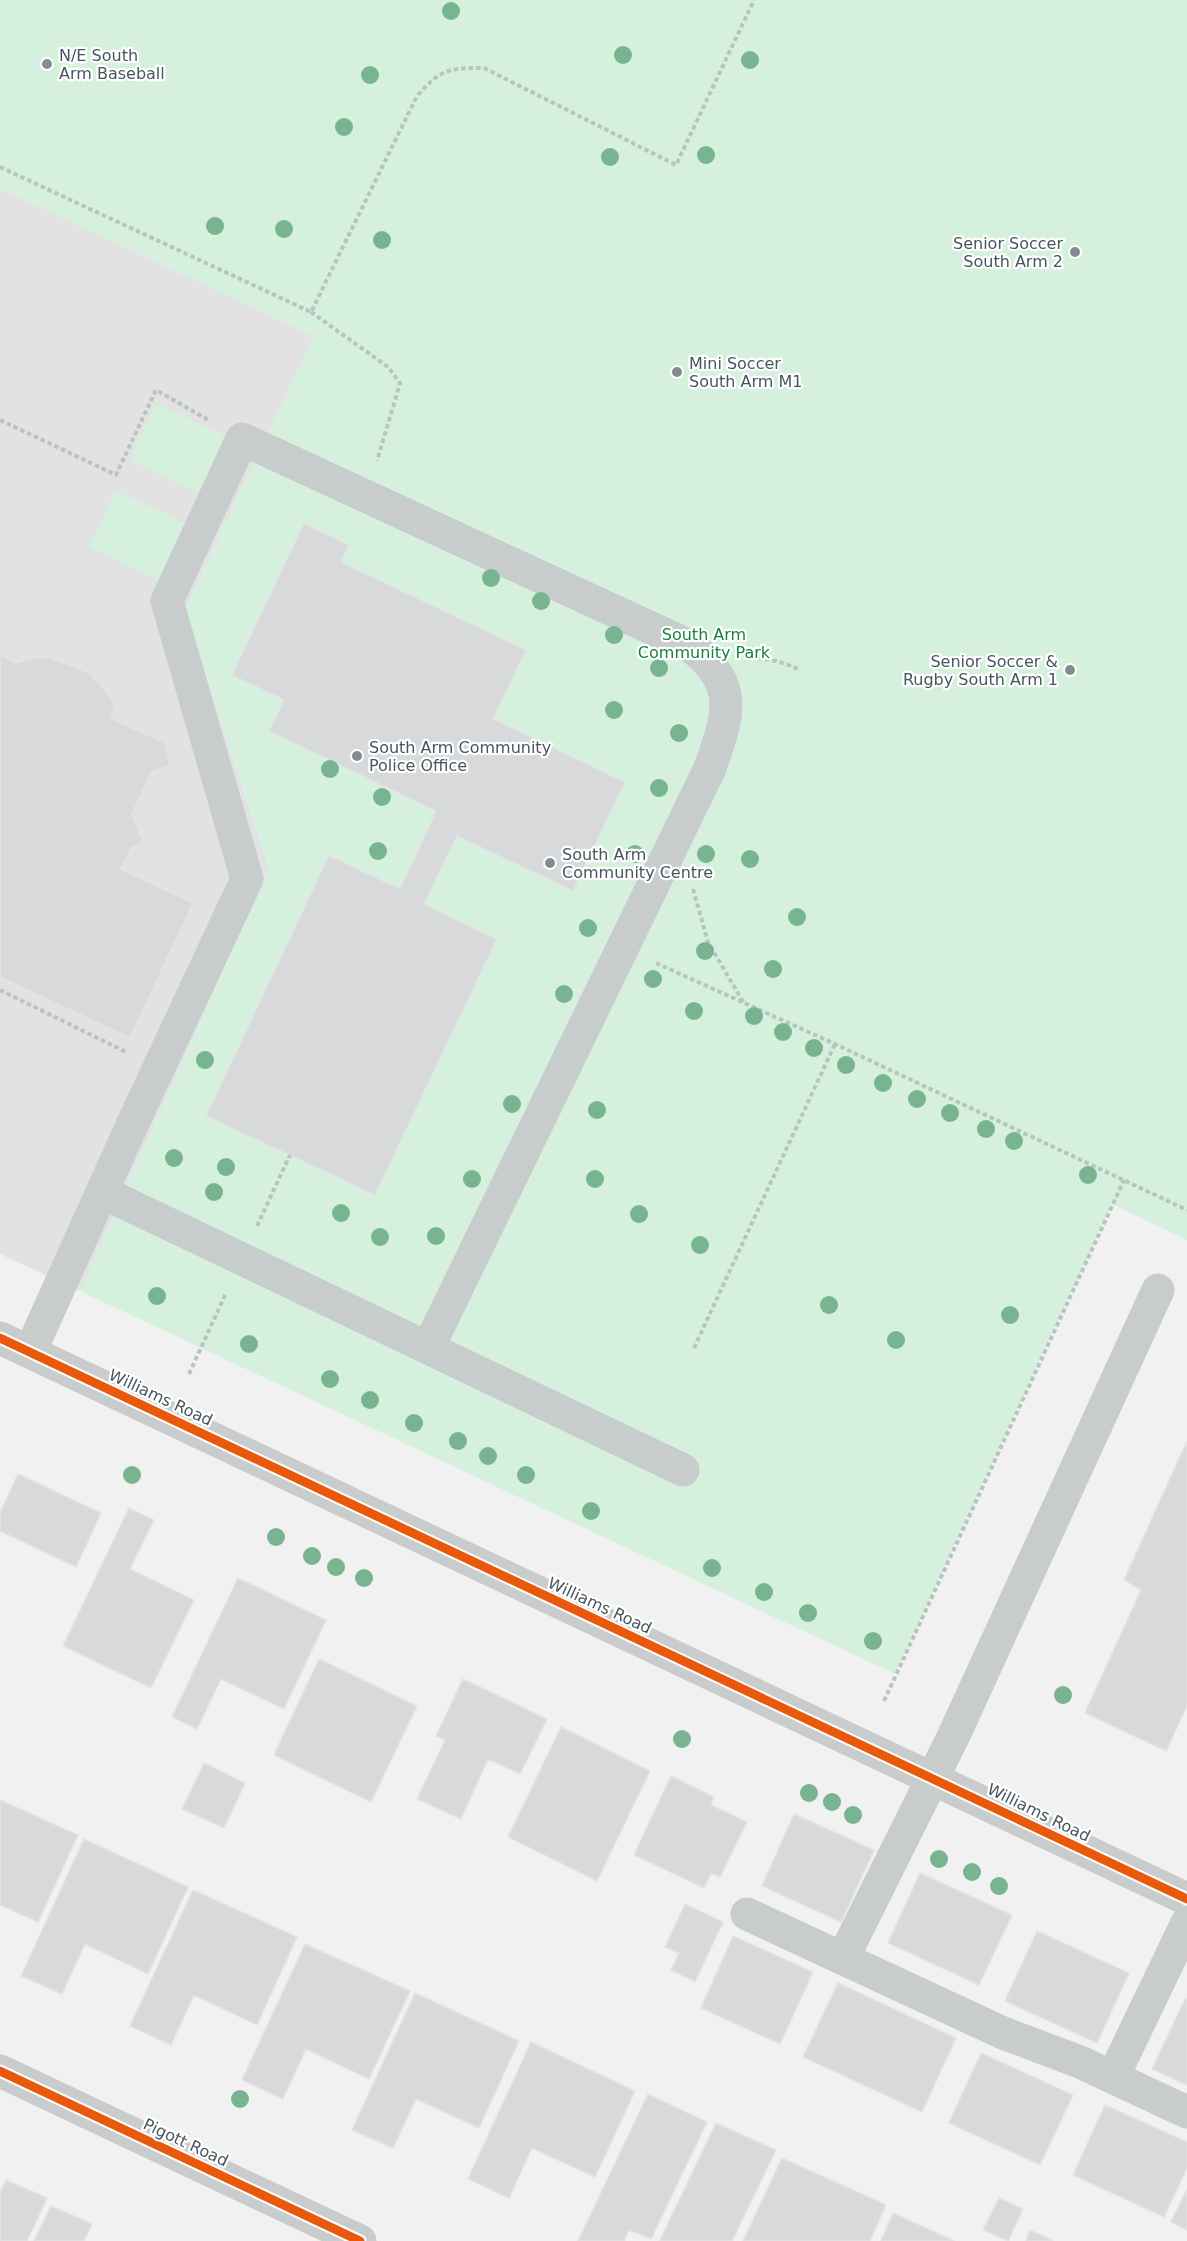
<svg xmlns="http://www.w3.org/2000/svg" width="1187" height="2241" font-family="'DejaVu Sans',sans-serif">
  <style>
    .education { fill: #e3e2e3 }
    .green { fill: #d5f1dd }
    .building { fill: #d8d9da; stroke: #e3e3e4; stroke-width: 1.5 }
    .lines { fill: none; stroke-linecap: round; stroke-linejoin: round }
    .path { stroke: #b7c5bf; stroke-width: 4; stroke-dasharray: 4.5 3; stroke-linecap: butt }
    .minor { stroke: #c8cccd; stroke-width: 33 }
    .cycleway-casing { stroke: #fff; stroke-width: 13 }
    .cycleway { stroke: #e8590c; stroke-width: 9 }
    .tree { fill: #78b48f }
    .poi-dot { fill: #838c91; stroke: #fff; stroke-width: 2 }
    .labels { text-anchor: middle; stroke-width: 4.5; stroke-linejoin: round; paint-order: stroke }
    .poi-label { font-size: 16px; fill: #47565e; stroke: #fff; text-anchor: start }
    .park-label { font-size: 16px; fill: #15833f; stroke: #fff }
    .street-label { font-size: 16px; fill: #47565e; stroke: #fff }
  </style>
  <rect width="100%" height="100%" fill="#f2f1f1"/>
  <path class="education" d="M0,188L314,336L185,610L269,869L80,1291L0,1254Z"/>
  <path class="green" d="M0,0H1187V1240L1112,1204L895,1674L80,1291L269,869L185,610L314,336L0,188Z
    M156,403L227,437L200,494L130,460Z
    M116,491L187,524L160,581L89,547Z"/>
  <path class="building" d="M304,523L349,545L341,562L526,650L493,719L625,782L573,891L457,836L424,904L497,939L375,1195L206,1116L329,855L400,889L436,811L269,731L284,700L232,675Z
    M0,655L16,663L29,659L47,657L88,672L103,687L115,706L110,718L164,742L170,766L152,771L132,814L143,843L131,848L121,869L193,903L130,1038L0,977Z
    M1187,1441V1706L1166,1751L1085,1713L1141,1590L1124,1580Z
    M18,1474L101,1513L76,1567L0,1531V1513Z
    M129,1508L154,1520L130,1569L194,1600L151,1688L63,1646Z
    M238,1578L326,1620L284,1709L221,1679L197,1729L172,1717Z
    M319,1659L417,1706L371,1802L274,1755Z
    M463,1679L547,1719L520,1774L488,1759L461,1819L417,1799L445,1740L436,1736Z
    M561,1727L650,1771L597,1881L508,1837Z
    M204,1763L245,1783L224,1828L182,1809Z
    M671,1776L714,1797L711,1805L747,1822L720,1877L711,1873L704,1888L634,1855Z
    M0,1800L78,1835L38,1922L0,1905Z
    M794,1814L874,1850L841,1922L762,1886Z
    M84,1839L188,1887L148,1974L85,1944L62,1994L21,1976Z
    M920,1873L1012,1915L979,1985L888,1943Z
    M193,1890L297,1937L257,2025L194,1995L171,2045L130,2026Z
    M685,1904L723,1922L695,1982L671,1970L679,1953L665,1947Z
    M1037,1931L1129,1973L1097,2043L1005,2001Z
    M733,1936L813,1972L780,2044L701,2008Z
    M305,1944L410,1991L369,2079L306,2049L283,2099L242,2080Z
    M838,1983L956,2038L922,2112L803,2057Z
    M415,1993L519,2041L479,2128L416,2099L393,2148L352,2130Z
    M1185,1999H1187V2085L1152,2069Z
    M531,2042L635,2091L595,2177L532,2148L509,2198L468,2179Z
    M981,2053L1073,2095L1040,2165L949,2123Z
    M648,2094L707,2122L651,2239L629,2230L624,2241H578Z
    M1105,2105L1187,2142V2168L1164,2217L1073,2175Z
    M716,2123L776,2150L732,2241H663L660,2240Z
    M782,2158L886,2205L870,2241H743Z
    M6,2180L47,2198L27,2241H0V2193Z
    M1187,2189V2230L1171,2222Z
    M999,2198L1023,2209L1008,2241L983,2230Z
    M51,2206L92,2224L84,2241H34Z
    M893,2213L954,2241H881Z
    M1030,2230L1053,2241H1026Z"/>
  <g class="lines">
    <path class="path" d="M0,167L311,312L417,96C441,69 448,68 484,68L676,165L754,0
      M311,312L388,367L400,383L377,461
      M0,420L116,475L156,390L210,421
      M750,658C769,658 783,662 800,670
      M693,889L708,942L743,1002
      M656,963L835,1044L1187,1210
      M0,990L126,1052
      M257,1226L290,1155
      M694,1348L835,1044
      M189,1374L226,1293
      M884,1701L1124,1180"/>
    <path class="minor" d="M102,1192L683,1470
      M0,1338L1187,1899
      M30,1352L133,1123L247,879L167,601L242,439L690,646C741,685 728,716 710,768L428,1348
      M747,1914L1003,2033L1080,2062L1187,2112
      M843,1958L954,1735L1158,1290
      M0,2071L360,2241
      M1113,2077L1187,1923"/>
    <g class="cycleway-casing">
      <path id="cycleway" d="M0,1338L1187,1899
        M0,2071L360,2241"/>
    </g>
    <use href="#cycleway" class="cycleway"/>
  </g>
  <g class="tree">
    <circle cx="451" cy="11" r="9"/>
    <circle cx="623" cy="55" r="9"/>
    <circle cx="750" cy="60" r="9"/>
    <circle cx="370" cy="75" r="9"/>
    <circle cx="344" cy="127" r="9"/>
    <circle cx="706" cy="155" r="9"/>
    <circle cx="610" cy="157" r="9"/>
    <circle cx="215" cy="226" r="9"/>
    <circle cx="284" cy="229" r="9"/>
    <circle cx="382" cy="240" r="9"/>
    <circle cx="491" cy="578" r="9"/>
    <circle cx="541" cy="601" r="9"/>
    <circle cx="614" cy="635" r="9"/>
    <circle cx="659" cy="668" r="9"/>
    <circle cx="614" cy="710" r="9"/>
    <circle cx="679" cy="733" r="9"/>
    <circle cx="330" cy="769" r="9"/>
    <circle cx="659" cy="788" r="9"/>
    <circle cx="382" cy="797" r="9"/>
    <circle cx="378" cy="851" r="9"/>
    <circle cx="635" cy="854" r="9"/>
    <circle cx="706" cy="854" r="9"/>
    <circle cx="750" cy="859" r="9"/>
    <circle cx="797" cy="917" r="9"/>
    <circle cx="588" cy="928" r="9"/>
    <circle cx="705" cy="951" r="9"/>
    <circle cx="773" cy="969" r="9"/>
    <circle cx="653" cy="979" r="9"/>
    <circle cx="564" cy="994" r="9"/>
    <circle cx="694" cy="1011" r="9"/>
    <circle cx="754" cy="1016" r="9"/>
    <circle cx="783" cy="1032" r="9"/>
    <circle cx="814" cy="1048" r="9"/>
    <circle cx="205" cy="1060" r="9"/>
    <circle cx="846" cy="1065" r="9"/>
    <circle cx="883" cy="1083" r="9"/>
    <circle cx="917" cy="1099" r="9"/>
    <circle cx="512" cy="1104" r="9"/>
    <circle cx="597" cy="1110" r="9"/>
    <circle cx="950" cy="1113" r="9"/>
    <circle cx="986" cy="1129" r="9"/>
    <circle cx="1014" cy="1141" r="9"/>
    <circle cx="174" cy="1158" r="9"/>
    <circle cx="226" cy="1167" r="9"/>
    <circle cx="1088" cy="1175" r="9"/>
    <circle cx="472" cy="1179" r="9"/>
    <circle cx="595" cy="1179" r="9"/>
    <circle cx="214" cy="1192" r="9"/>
    <circle cx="341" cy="1213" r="9"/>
    <circle cx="639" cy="1214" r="9"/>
    <circle cx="436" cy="1236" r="9"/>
    <circle cx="380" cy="1237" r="9"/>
    <circle cx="700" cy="1245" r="9"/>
    <circle cx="157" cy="1296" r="9"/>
    <circle cx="829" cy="1305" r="9"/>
    <circle cx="1010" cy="1315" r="9"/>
    <circle cx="896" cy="1340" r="9"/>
    <circle cx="249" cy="1344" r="9"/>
    <circle cx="330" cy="1379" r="9"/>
    <circle cx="370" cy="1400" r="9"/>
    <circle cx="414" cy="1423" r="9"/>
    <circle cx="458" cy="1441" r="9"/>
    <circle cx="488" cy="1456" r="9"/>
    <circle cx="132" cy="1475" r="9"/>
    <circle cx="526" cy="1475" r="9"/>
    <circle cx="591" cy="1511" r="9"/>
    <circle cx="276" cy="1537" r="9"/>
    <circle cx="312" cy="1556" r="9"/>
    <circle cx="336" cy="1567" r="9"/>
    <circle cx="712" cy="1568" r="9"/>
    <circle cx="364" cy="1578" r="9"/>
    <circle cx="764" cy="1592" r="9"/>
    <circle cx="808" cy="1613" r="9"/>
    <circle cx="873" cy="1641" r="9"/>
    <circle cx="1063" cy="1695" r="9"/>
    <circle cx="682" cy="1739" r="9"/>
    <circle cx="809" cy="1793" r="9"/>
    <circle cx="832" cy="1802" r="9"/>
    <circle cx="853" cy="1815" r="9"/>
    <circle cx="939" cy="1859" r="9"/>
    <circle cx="972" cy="1872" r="9"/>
    <circle cx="999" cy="1886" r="9"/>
    <circle cx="240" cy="2099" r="9"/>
  </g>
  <g class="poi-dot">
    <circle cx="47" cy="64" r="6"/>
    <circle cx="1075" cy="252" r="6"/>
    <circle cx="677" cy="372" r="6"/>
    <circle cx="1070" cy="670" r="6"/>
    <circle cx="357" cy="756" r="6"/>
    <circle cx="550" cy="863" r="6"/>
  </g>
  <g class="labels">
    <g class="poi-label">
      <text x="59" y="61">N/E South<tspan x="59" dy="18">Arm Baseball</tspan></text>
      <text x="1063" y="249" text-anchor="end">Senior Soccer<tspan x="1063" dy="18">South Arm 2</tspan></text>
      <text x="689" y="369">Mini Soccer<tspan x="689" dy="18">South Arm M1</tspan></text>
      <text x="1058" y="667" text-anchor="end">Senior Soccer &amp;<tspan x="1058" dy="18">Rugby South Arm 1</tspan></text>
      <text x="369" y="753">South Arm Community<tspan x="369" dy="18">Police Office</tspan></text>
      <text x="562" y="860">South Arm<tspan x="562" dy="18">Community Centre</tspan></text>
    </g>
    <g class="park-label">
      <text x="704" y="640">South Arm<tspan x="704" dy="18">Community Park</tspan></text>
    </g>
    <g class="street-label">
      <text transform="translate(161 1397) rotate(25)" y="6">Williams Road</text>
      <text transform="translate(600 1605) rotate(25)" y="6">Williams Road</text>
      <text transform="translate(1039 1812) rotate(26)" y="6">Williams Road</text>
      <text transform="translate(186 2142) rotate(25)" y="6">Pigott Road</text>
    </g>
  </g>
</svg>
